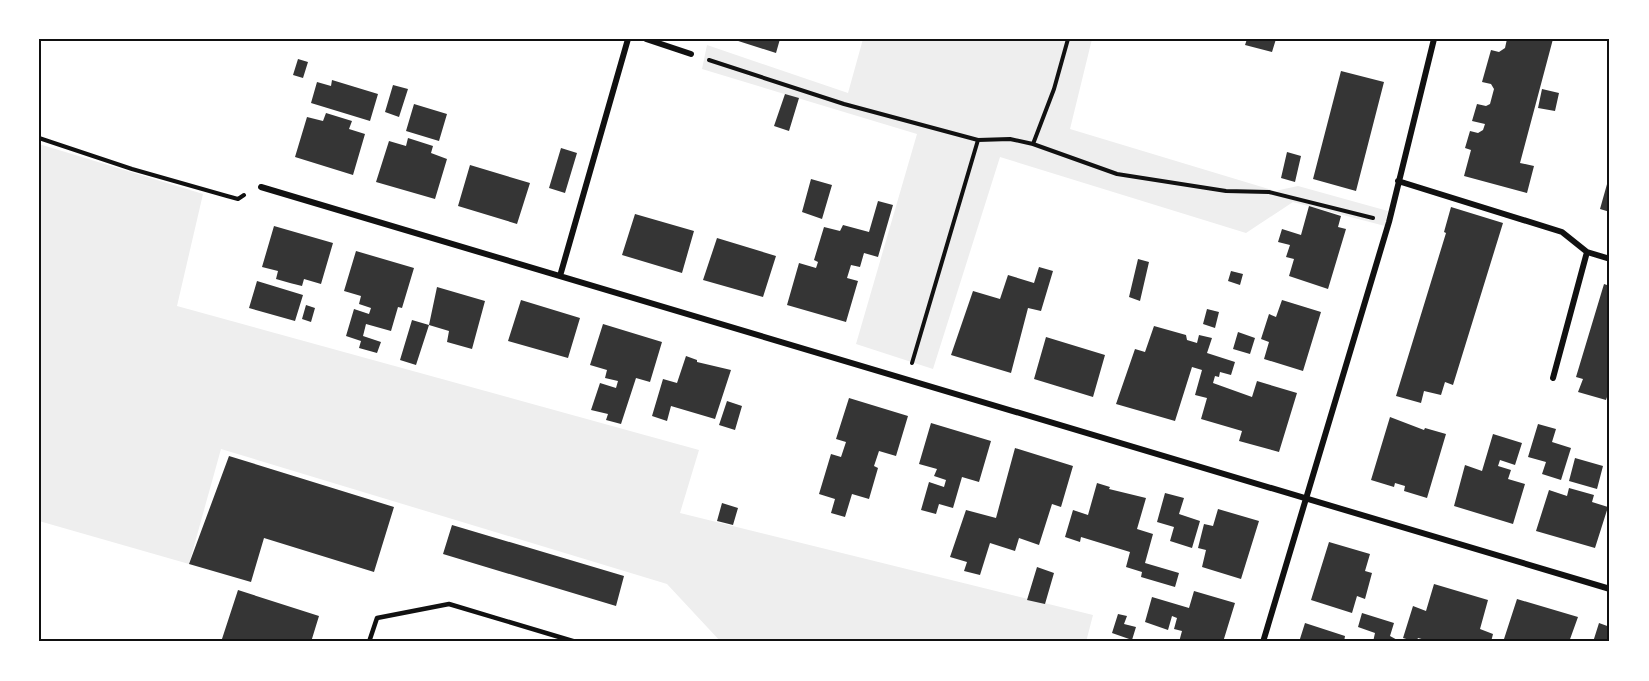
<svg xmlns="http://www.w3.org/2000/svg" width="1649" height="681" font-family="Rubik,sans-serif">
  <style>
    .green { fill: #eee }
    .building { fill: #353535 }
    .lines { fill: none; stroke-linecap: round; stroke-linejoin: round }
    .path { stroke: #111; stroke-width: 4 }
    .service { stroke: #111; stroke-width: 4.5 }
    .minor { stroke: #111; stroke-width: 6 }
    .neatline { fill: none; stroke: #111; stroke-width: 2 }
  </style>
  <rect width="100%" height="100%" fill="#fff"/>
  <path class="green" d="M863,39H1092L1070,129L1275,191L1298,186L1388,211L1385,226L1293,202L1246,233L1000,157L933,369L856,344L917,134L702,69L707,45L848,93Z
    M39,144L203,194L177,306L699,450L680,513L1093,615L1086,642H721L667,584L221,449L189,564L39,521Z"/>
  <path class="building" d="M732,39H780L776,53Z
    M1247,39H1276L1272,52L1245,45Z
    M1507,39H1553L1520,163L1534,166L1527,193L1464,176L1471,150L1465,148L1470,131L1478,133L1483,130L1485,124L1472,121L1477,104L1486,106L1490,104L1494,89L1491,84L1482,82L1491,50L1499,52L1505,48Z
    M298,59L308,62L303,78L293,75Z
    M1341,71L1384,82L1356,191L1313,179Z
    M332,80L378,94L370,121L311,103L317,82L331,86Z
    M393,85L408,89L399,117L385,112Z
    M1542,89L1559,93L1555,111L1538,108Z
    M785,94L799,98L789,131L774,126Z
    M414,104L447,114L439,141L406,131Z
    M326,113L352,121L349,129L365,134L353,175L295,157L307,117L323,121Z
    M408,138L433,146L431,153L447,159L435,199L376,182L389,141L406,146Z
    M561,148L577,153L565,193L549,188Z
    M1287,152L1301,156L1295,182L1281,178Z
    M470,165L530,183L517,224L458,206Z
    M1609,177H1610V212L1600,209Z
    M811,179L832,185L822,219L802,212Z
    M878,201L893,205L878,257L864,253L860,267L851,265L847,278L858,281L846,322L787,305L799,263L816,268L818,262L814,260L824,227L840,231L843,225L869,232Z
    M1309,206L1341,216L1338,227L1346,229L1328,289L1289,276L1294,259L1286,257L1290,245L1278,242L1282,229L1301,235Z
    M1451,207L1503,223L1453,385L1445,382L1441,395L1424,391L1421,403L1396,396L1446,233L1444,232Z
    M635,214L694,231L682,273L622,255Z
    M274,226L333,243L321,284L304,279L302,286L290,283L276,279L278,271L262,267Z
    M717,238L776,256L763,297L703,280Z
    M356,251L414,268L402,308L398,307L391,331L366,324L363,336L381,342L377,353L359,348L361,341L346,336L354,309L369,314L371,308L359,304L361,296L344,291Z
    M1138,259L1149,262L1140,301L1129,297Z
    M1039,267L1053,271L1041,311L1028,308L1011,373L951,355L973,291L1000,299L1008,275L1034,283Z
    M1231,271L1243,274L1240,285L1228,281Z
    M257,281L303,295L295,321L249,308Z
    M1604,284L1610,286V388L1606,400L1578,392L1583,379L1576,377Z
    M437,287L485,301L472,349L447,342L449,331L429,325L416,365L400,360L412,320L429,325Z
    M521,300L580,318L568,358L508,341Z
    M1282,300L1321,312L1303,371L1264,359L1269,342L1261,339L1269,314L1276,317Z
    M306,305L315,308L311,322L302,319Z
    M1207,309L1219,312L1215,328L1203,324Z
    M603,324L662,342L650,382L636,378L621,424L606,420L608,414L591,410L600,383L616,388L618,381L605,378L607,370L590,365Z
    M1154,326L1186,335L1187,340L1197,343L1199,335L1212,338L1207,353L1235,362L1231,375L1220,372L1219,377L1215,376L1213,383L1252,397L1257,381L1297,393L1279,452L1239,441L1242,431L1201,419L1207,398L1195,395L1202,370L1192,367L1175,421L1116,404L1135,349L1145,352Z
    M1238,332L1255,338L1250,354L1233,349Z
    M1046,337L1105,355L1093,397L1034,379Z
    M686,356L697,360V362L731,370L715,419L671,406L667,421L652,416L663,379L677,383Z
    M849,398L908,416L896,456L879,451L874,466L878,468L869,499L852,494L845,517L831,513L835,499L819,494L831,454L841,457L846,442L836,439Z
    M727,401L742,406L735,430L719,425Z
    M1390,417L1424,430L1425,428L1446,434L1427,498L1404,491L1405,486L1395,483L1394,487L1371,480Z
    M931,423L991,441L979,482L962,477L953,508L939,504L936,514L921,510L929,482L944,487L946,480L934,476L937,469L919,464Z
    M1538,424L1556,429L1552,442L1571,448L1561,480L1542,474L1546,462L1528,457Z
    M1493,434L1522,443L1515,465L1500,460L1498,466L1511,470L1508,479L1525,484L1513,524L1454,506L1465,465L1482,471Z
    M1015,448L1073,466L1061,507L1052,504L1039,545L1019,538L1015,551L990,543L980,575L964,571L967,562L950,557L966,510L996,518Z
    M229,456L394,507L374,572L264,538L251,582L189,564Z
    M1575,458L1603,466L1597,489L1569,481Z
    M1097,483L1110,487L1109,489L1146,498L1137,529L1153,534L1145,563L1179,573L1175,587L1141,577L1142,572L1126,567L1130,552L1081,537L1080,542L1065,537L1073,510L1088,515Z
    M1569,488L1594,495L1592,502L1608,507L1595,548L1536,531L1549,490L1567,496Z
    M1165,493L1184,498L1179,514L1200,521L1192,548L1170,541L1174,527L1157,522Z
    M722,503L738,508L733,525L717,521Z
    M1218,509L1259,521L1241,579L1202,567L1206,550L1198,548L1204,524L1213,526Z
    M452,525L624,576L616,606L443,554Z
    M1329,542L1370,554L1365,571L1372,573L1365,599L1357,596L1352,613L1311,600Z
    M1037,567L1054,573L1045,604L1027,600Z
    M1434,584L1488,600L1480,629L1493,634L1491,642H1432L1418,638L1416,642L1403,638L1413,606L1426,611Z
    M238,590L319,616L311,642H221Z
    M1194,591L1235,603L1223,642H1179L1182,631L1174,629L1177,618L1172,616L1168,630L1145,622L1152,597L1189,608Z
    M1517,599L1578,617L1569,642H1512L1504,639Z
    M1362,613L1394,623L1390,636L1401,642H1373L1375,633L1358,627Z
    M1118,614L1127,616L1124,624L1136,627L1132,640L1112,633Z
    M1305,623L1345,636L1344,642H1299Z
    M1599,623L1610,627V642H1593Z"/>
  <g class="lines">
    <path class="path" d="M709,60L844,104L978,140L1010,139L1033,144L1117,174L1226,191L1269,192L1373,218
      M39,138L132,169L227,196L238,199L244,195
      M1033,144L1054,89L1068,39
      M912,363L978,140"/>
    <path class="service" d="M369,642L377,618L449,604L576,642"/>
    <path class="minor" d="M646,39L691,54
      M1398,181L1562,232L1587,252L1610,259
      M261,187L1610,589
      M560,276L628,39
      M1553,378L1587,252
      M1263,642L1389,222L1434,39"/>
  </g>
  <rect width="1649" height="681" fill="none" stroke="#ffffff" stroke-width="81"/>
  <rect x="40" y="40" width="1568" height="600" class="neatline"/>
</svg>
